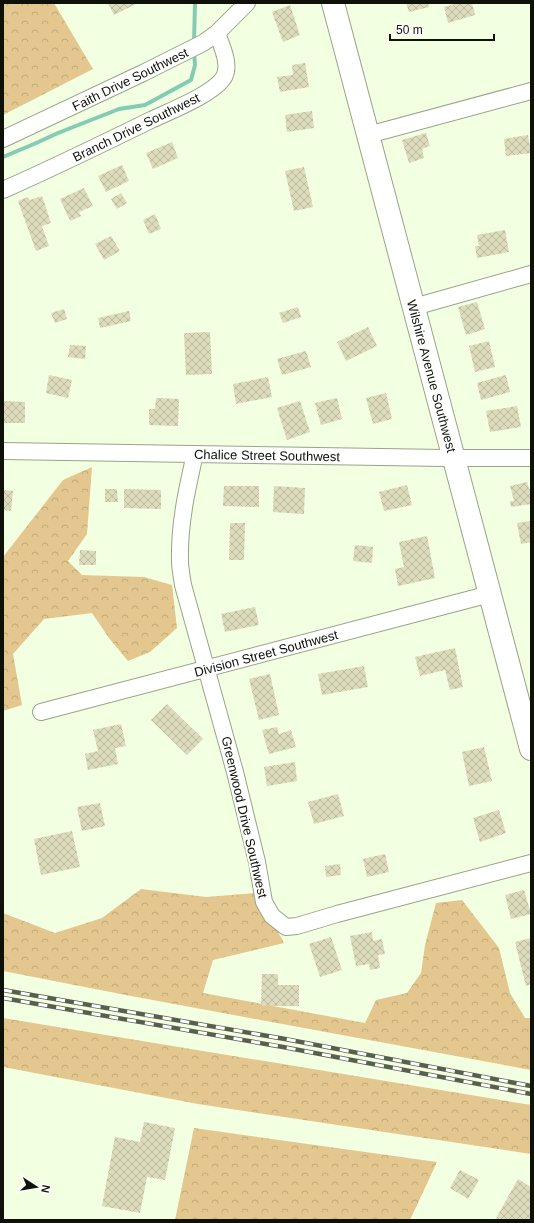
<svg xmlns="http://www.w3.org/2000/svg" width="534" height="1223" font-family="Helvetica,sans-serif">
  <style>
    .forest { fill: url(#forest-crowns) }
    .lines { fill: none; stroke-linecap: round; stroke-linejoin: round }
    .stream { stroke: #84cbb5; stroke-width: 4 }
    .building { fill: url(#building-cross-hatch) }
    .street-casing { stroke: #98a489; stroke-width: 18 }
    .secondary-casing { stroke: #98a489; stroke-width: 24 }
    .street { stroke: #fff; stroke-width: 16 }
    .secondary { stroke: #fff; stroke-width: 22 }
    .rail-casing { stroke: #585f4e; stroke-width: 4.5 }
    .rail { stroke: #fff; stroke-width: 3; stroke-dasharray: 9; stroke-linecap: butt }
    .labels { text-anchor: middle; stroke-width: 4; stroke-linejoin: round; paint-order: stroke }
    .street-label { font-size: 13px; fill: #0d1107; stroke: #fff }
  </style>
  <defs>
    <pattern id="forest-crowns" width="20" height="18" patternUnits="userSpaceOnUse"><rect width="20" height="18" fill="#e4c68f"/><path d="M2 6a3 3 0 1 1 6 0M12 15a3 3 0 1 1 6 0" fill="none" stroke="#c2a97a"/></pattern>
    <pattern id="building-cross-hatch" width="8" height="8" patternUnits="userSpaceOnUse"><rect width="8" height="8" fill="#dcdbbc"/><path d="M0 0l8 8M0 8l8-8" fill="none" stroke="#bcbba0"/></pattern>
  </defs>
  <rect width="100%" height="100%" fill="#f2ffe1"/>
  <path class="forest" d="M3,3H54L93,69L3,115Z
    M92,467L87,534L68,561L82,575L144,577L172,585L177,628L150,652L128,661L109,638L92,613L44,619L13,654L22,705L3,711V557L63,480Z
    M141,889L206,897L257,893L284,943L213,960L203,993L365,1023L376,1000L407,993L421,973L425,945L436,903L462,900L499,948L510,993L525,1018H531V1070L131,996L3,971V913L55,933L102,918Z
    M3,1018L531,1105V1154L198,1104L3,1067Z
    M194,1128L437,1162L410,1220H175Z"/>
  <g class="lines">
    <path class="stream" d="M194,43L195,3
      M3,157L34,144L58,133L119,109L145,105L191,80L195,65L194,51"/>
  </g>
  <path class="building" d="M108,3H138L114,15Z
    M406,3H428L429,7L409,12Z
    M458,3H472L475,15L448,23L444,7Z
    M290,5L300,35L283,42L272,12Z
    M305,63L309,87L280,92L277,77L293,75L292,65Z
    M312,111L314,128L287,132L285,115Z
    M426,133L430,146L422,149L424,158L409,163L402,140Z
    M528,135L531,153L506,156L504,139Z
    M172,142L178,158L153,169L146,153Z
    M122,165L129,181L106,192L98,176Z
    M304,167L313,207L294,211L285,171Z
    M84,188L93,206L79,212L81,216L70,221L60,199Z
    M121,193L127,203L117,209L111,199Z
    M42,196L51,223L42,226L49,246L36,251L18,201L28,197L30,200Z
    M155,214L161,229L149,234L143,220Z
    M505,230L509,252L477,258L475,246H479L477,235Z
    M111,236L120,251L104,260L95,244Z
    M477,302L485,329L466,335L458,307Z
    M298,307L301,317L283,323L279,313Z
    M64,309L67,319L55,323L51,313Z
    M129,311L131,321L100,328L98,318Z
    M368,327L377,346L346,361L337,342Z
    M210,332L212,374L186,375L184,333Z
    M489,341L495,367L475,372L469,346Z
    M70,345L86,346L85,359L68,357Z
    M306,351L311,367L282,375L277,359Z
    M49,375L72,380L68,398L46,393Z
    M506,375L510,392L481,400L477,383Z
    M268,377L272,397L236,404L233,384Z
    M386,393L392,419L373,424L366,398Z
    M156,398L179,399L178,426L149,425V409H155Z
    M337,398L342,419L321,425L315,403Z
    M3,401L25,402V423H3Z
    M300,401L310,432L287,440L277,408Z
    M517,406L521,427L490,432L486,411Z
    M527,482L529,489H531V504L511,507L510,501H514L510,486Z
    M407,485L412,505L384,511L379,492Z
    M224,486H259V507L223,506Z
    M274,486L305,488L304,514L273,512Z
    M105,489H117L118,502H105Z
    M124,489L161,490V509L124,508Z
    M3,490L13,491L11,511L3,510Z
    M531,521V542L521,544L517,523Z
    M230,523H245L244,560H229Z
    M427,536L435,578L398,586L395,569L404,567L399,542Z
    M355,545L373,547L372,563L353,561Z
    M80,550L96,551V565H79Z
    M255,607L259,625L225,632L221,614Z
    M455,648L463,687L450,690L445,670L420,676L415,657Z
    M364,666L368,687L322,695L318,674Z
    M270,674L279,715L259,720L249,679Z
    M167,704L203,739L187,755L151,720Z
    M121,724L126,746L115,748L118,764L88,770L85,754L98,751L93,730Z
    M277,727L279,734L291,730L296,747L269,754L262,730Z
    M484,747L492,781L469,786L462,752Z
    M295,762L297,781L267,786L264,767Z
    M338,794L344,816L314,824L308,802Z
    M100,803L105,826L82,831L77,807Z
    M499,810L506,833L480,842L473,818Z
    M72,831L80,867L41,875L34,839Z
    M385,854L389,872L367,877L363,859Z
    M340,864L341,875L326,877L325,866Z
    M524,890L531,914L511,919L505,895Z
    M372,932L373,941L382,939L385,954L378,955L380,968L370,970L369,964L356,966L350,936Z
    M331,937L342,970L320,977L309,944Z
    M531,938V984L526,986L515,942Z
    M262,974H278V985H299V1006H261Z
    M144,1122L175,1128L165,1180L147,1177L140,1213L102,1206L115,1137L140,1142Z
    M460,1170L479,1180L468,1199L450,1188Z
    M518,1179L531,1187V1220H495Z"/>
  <g class="lines">
    <g class="street-casing">
      <path id="street" d="M368,135L531,91
        M3,139L143,73L203,43L217,33L247,3
        M3,190C53,168 102,144 151,120C170,111 214,94 224,77C231,64 221,45 217,33
        M414,307L531,274
        M3,451L445,458H531
        M195,454C187,489 179,524 180,561C180,569 182,577 183,585L235,772L257,862L264,902L272,916L286,927L297,926L337,914L531,863
        M41,712L490,594"/>
    </g>
    <g class="secondary-casing">
      <path id="secondary" d="M333,3L531,749"/>
    </g>
    <use href="#street" class="street"/>
    <use href="#secondary" class="secondary"/>
    <g class="rail-casing">
      <path id="rail" d="M3,990L285,1039L531,1086
        M3,998L283,1047L531,1094"/>
    </g>
    <use href="#rail" class="rail"/>
  </g>
  <g class="labels">
    <g class="street-label">
      <text transform="translate(130 79) rotate(-26)" y="5">Faith Drive Southwest</text>
      <text transform="translate(136 127) rotate(-26)" y="5">Branch Drive Southwest</text>
      <text transform="translate(432 376) rotate(75)" y="5">Wilshire Avenue Southwest</text>
      <text transform="translate(267 455) rotate(1)" y="5">Chalice Street Southwest</text>
      <text transform="translate(266 653) rotate(-15)" y="5">Division Street Southwest</text>
      <text transform="translate(245 817) rotate(77)" y="5">Greenwood Drive Southwest</text>
    </g>
  </g>
  <rect width="534" height="1223" fill="none" stroke="#0d1107" stroke-width="8"/>
  <g transform="translate(36 1187) rotate(102)" stroke="#ffffff" stroke-width="3" paint-order="stroke">
  <path d="M0-3L7 15L0 10L-7 15Z" fill="#0d1107"/>
  <text y="-6" font-size="11" font-weight="bold" text-anchor="middle" fill="#0d1107">N</text>
  </g>
  <path d="M390 34v6h104v-6" fill="none" stroke="#0d1107" stroke-width="2"/>
  <text x="396" y="34" font-size="12" fill="#0d1107" stroke="#ffffff" stroke-width="3" paint-order="stroke">50 m</text>
</svg>
